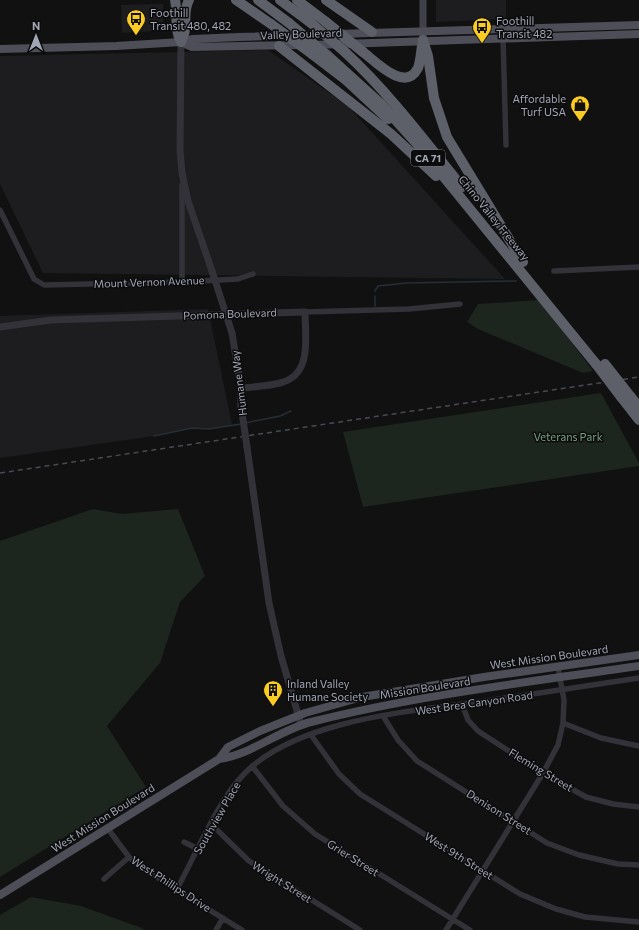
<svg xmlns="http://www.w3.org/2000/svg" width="639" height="930" font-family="Commissioner,sans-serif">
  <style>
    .built { fill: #1d1d1f }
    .green { fill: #1d251f }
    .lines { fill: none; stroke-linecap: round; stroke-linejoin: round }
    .stream { stroke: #272e36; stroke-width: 1.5 }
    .minor { stroke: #323238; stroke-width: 5.5 }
    .tertiary { stroke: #323238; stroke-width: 7 }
    .secondary { stroke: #404148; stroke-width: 7 }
    .primary { stroke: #4d4e57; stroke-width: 8 }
    .motorway { stroke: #5d5f69; stroke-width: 10 }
    .rail { stroke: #494a51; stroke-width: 1.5; stroke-dasharray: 5 4; stroke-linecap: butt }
    .tertiary-bridge { stroke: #323238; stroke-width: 7 }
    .motorway-bridge { stroke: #5d5f69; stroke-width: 10 }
    .labels { text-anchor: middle; stroke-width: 3; stroke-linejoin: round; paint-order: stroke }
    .shield { fill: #0c0c0d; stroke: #747782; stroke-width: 1 }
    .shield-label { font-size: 10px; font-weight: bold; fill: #a1a5b4 }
    .poi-label { font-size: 11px; fill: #a1a5b4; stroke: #0c0c0d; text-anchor: start }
    .street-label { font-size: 11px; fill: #a1a5b4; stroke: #0c0c0d }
    .park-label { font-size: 11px; fill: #77a07f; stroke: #0c0c0d }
  </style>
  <rect width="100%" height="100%" fill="#111112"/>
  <path class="built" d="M436,0H506V19L436,22Z
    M163,4V24L154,31L122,33L121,5Z
    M268,50L348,106L505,279L43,273L0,184V56Z
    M208,309L232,425L209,429L192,428L154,436L0,458V316Z"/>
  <path class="green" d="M540,300L593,371L583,373L478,329L467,322L478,304Z
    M601,393L639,463V466L363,507L343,432Z
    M93,509L122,514L178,509L205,576L180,602L160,663L107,726L146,787L0,877V541Z
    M31,897L81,906L142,928L144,930H0V915Z"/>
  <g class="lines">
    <path class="stream" d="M375,291L378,286L407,283L516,281
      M375,296V306
      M245,423L280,416L291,411
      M154,436L192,428L209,429L241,424"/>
    <path class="minor" d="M503,38L506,145
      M0,210L34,279L44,285L182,282L238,279L253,274
      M554,271L639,267
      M182,282V185
      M305,312L409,309L460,304
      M462,704L468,720L478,731L543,773L586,797L613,804L639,807
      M383,716L398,740L417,761L547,843L579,855L618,864L639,865
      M563,723L601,738L639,746
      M311,735L339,774L360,794L520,894L556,909L585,917L639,922
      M252,766L283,806L315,834L470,930
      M211,824L249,861L360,930
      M108,829L129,857L140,867L242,930
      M184,842L198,849
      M104,879L129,857
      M177,889C195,856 218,800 244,774C297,719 413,711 486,701C537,693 588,686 639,678
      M216,930L223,918
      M446,930L543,773L558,745L563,723L564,700L558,667"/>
    <path class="tertiary" d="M181,42L180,150L182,173L188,201L212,271
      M0,327L51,320L305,312C305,337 313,375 280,383C268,386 254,387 241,388
      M232,333L241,388V406
      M247,447L269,603L281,656L300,721"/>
    <path class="secondary" d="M423,0V36"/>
    <path class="primary" d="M181,42L192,47L301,45
      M313,45L639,34
      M0,49L116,46L181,42L193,39L239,37L639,25
      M219,759C251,755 279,730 311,722C418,695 529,682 639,666
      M0,895L219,759L228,747L260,731L305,713L362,697L484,677L639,655"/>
    <path class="motorway" d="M175,0C178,14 174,30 181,42
      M236,0L271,24
      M258,0L289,23
      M280,0L311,23
      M297,0L326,22
      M326,0L372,32
      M423,40L428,56L434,98L447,137L523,262
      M181,42C190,25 181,15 189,0
      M279,46L391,134L436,176
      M363,52C376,62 405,93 418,68C421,60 421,49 423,40
      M346,53C389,93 425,141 462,187
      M312,54L346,80L388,119
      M327,55L381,104L417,144L596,364
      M621,397L639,420
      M631,397L639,407"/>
    <path class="rail" d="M0,473L639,377"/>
    <path class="tertiary-bridge" d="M212,271L232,333
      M241,406L247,447"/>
    <path class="motorway-bridge" d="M326,22L363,52
      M289,23L327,55
      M311,23L346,53
      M271,24L312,54
      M596,364L621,397
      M605,364L631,397"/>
  </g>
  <defs>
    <g id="bus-pin" transform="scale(1)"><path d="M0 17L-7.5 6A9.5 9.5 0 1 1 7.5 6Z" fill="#facc21" stroke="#0c0c0d"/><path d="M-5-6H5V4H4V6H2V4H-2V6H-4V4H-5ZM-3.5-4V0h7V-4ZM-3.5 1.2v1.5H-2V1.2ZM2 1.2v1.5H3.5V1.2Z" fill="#111"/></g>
    <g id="shop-pin" transform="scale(1)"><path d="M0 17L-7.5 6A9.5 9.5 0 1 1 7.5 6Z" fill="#facc21" stroke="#0c0c0d"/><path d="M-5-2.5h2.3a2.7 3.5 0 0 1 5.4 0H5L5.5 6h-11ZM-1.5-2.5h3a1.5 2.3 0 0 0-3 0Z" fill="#111"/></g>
    <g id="building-pin" transform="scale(1)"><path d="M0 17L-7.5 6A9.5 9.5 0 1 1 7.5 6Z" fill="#facc21" stroke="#0c0c0d"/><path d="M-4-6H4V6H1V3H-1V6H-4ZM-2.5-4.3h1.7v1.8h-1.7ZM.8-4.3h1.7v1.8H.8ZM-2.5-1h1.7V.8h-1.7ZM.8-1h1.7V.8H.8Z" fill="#111"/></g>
  </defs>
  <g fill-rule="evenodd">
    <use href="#bus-pin" x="136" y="19"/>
    <use href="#bus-pin" x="482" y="27"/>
    <use href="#shop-pin" x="580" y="105"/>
    <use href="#building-pin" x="273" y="690"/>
  </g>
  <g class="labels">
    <rect class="shield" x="411" y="150" width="34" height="16" rx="3"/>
    <g class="shield-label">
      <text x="428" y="162">CA 71</text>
    </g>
    <g class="poi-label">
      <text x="150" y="17">Foothill<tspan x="150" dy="13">Transit 480, 482</tspan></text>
      <text x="496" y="25">Foothill<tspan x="496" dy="13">Transit 482</tspan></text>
      <text x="566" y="103" text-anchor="end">Affordable<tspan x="566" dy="13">Turf USA</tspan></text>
      <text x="287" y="688">Inland Valley<tspan x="287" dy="13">Humane Society</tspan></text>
    </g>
    <g class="street-label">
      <text transform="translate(301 34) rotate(-2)" y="4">Valley Boulevard</text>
      <text transform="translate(494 218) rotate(51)" y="4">Chino Valley Freeway</text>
      <text transform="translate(149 282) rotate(-2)" y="4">Mount Vernon Avenue</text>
      <text transform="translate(230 314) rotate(-2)" y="4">Pomona Boulevard</text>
      <text transform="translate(239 383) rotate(-97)" y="4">Humane Way</text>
      <text transform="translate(549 657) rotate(-8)" y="4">West Mission Boulevard</text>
      <text transform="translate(425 688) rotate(-9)" y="4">Mission Boulevard</text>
      <text transform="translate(474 703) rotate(-8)" y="4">West Brea Canyon Road</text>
      <text transform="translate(541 770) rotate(31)" y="4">Fleming Street</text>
      <text transform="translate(499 812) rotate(32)" y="4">Denison Street</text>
      <text transform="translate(103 818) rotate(-32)" y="4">West Mission Boulevard</text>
      <text transform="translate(217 818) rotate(-60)" y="4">Southview Place</text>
      <text transform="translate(459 856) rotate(32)" y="4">West 9th Street</text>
      <text transform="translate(353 858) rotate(32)" y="4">Grier Street</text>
      <text transform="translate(282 882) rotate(32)" y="4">Wright Street</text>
      <text transform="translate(171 884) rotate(33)" y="4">West Phillips Drive</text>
    </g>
    <g class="park-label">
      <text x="568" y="441">Veterans Park</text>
    </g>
  </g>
  <g transform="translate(36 36)" stroke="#0c0c0d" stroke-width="3" paint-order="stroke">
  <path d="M0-3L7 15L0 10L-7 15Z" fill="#a1a5b4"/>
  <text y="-6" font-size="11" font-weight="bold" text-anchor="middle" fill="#a1a5b4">N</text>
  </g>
</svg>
